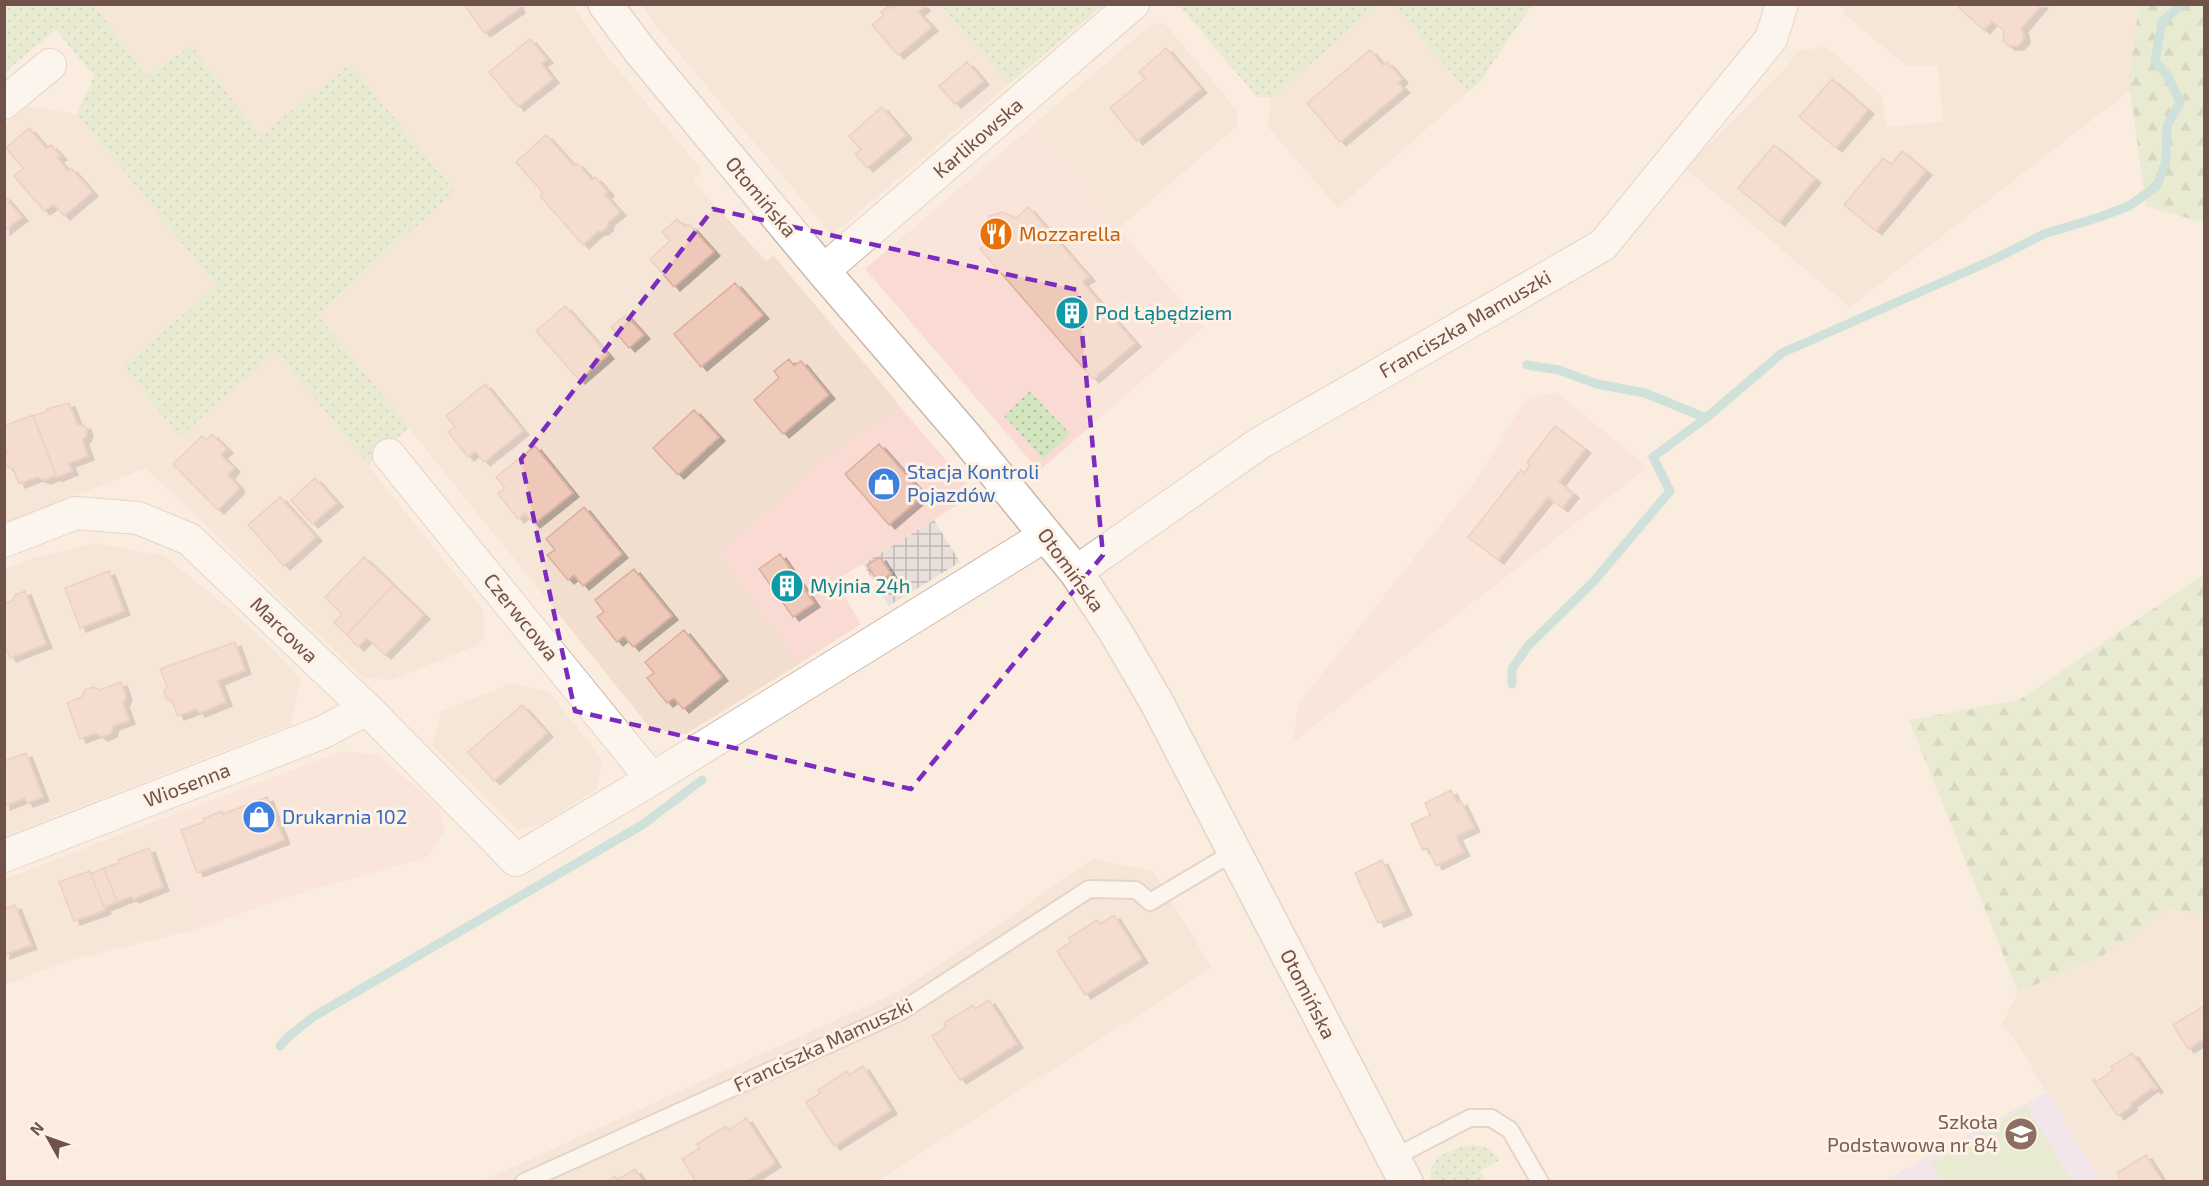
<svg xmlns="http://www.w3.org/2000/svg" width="2209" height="1186" font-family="'Exo 2',sans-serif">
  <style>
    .residential { fill: #f1decf }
    .commercial { fill: #fadbd4 }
    .industrial { fill: url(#industrial-grid) }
    .education { fill: #eaddf6 }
    .green { fill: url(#green-dots) }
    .forest { fill: url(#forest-firs) }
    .pitch { fill: #d4e6c0 }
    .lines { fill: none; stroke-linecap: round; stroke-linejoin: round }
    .stream { stroke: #9dd1d3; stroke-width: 9 }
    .building { fill: #eec8b9; stroke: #dfad9b; stroke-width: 1.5; filter: url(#shadow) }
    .service-casing { stroke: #ccb6ab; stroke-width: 20 }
    .minor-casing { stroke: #ccb6ab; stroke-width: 34 }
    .tertiary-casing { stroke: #ccb6ab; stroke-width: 36 }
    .service { stroke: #fff; stroke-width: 16 }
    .minor { stroke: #fff; stroke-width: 32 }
    .tertiary { stroke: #fff; stroke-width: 33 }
    .marked { fill: none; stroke: #7b2cbf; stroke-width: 4.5; stroke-dasharray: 12 8; stroke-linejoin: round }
    .labels { text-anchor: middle; stroke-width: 6; stroke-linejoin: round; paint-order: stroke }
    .street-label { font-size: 20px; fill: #6f5249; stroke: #fef1e5 }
    .food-label { font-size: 20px; fill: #c56008; stroke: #fef1e5; text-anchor: start }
    .culture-label { font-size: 20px; fill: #0d838f; stroke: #fef1e5; text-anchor: start }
    .shop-label { font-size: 20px; fill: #366cbe; stroke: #fef1e5; text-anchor: start }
    .education-label { font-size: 20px; fill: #785e54; stroke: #fef1e5; text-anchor: end }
  </style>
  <defs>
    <pattern id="industrial-grid" width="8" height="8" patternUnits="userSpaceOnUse" patternTransform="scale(1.5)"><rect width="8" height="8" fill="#e9e0db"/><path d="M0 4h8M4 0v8" fill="none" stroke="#c1b8b4"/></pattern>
    <pattern id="green-dots" width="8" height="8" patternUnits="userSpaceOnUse" patternTransform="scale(1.5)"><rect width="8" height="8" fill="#d4e6c0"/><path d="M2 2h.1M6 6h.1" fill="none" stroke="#b0bd9e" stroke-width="1.8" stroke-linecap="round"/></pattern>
    <pattern id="forest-firs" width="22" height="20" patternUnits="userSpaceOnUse" patternTransform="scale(1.5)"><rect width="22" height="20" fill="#d4e6c0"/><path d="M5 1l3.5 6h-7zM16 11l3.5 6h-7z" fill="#b0bd9e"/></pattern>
    <filter id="shadow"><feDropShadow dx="6" dy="4" stdDeviation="0" flood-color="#0004"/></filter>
  </defs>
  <rect width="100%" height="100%" fill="#faede0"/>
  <path class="residential" d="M94,5H572L608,57L703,171L693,181L766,261L773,255L888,391L901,408L816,464L778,501L719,553L799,664L686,734L651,729L317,314L454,192L260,136L191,45L146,76Z
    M643,5H941L1009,84L832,235L655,25Z
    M1379,5H1393L1468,92L1338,208L1268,127L1271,98Z
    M1842,5H2136L2167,62L1850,307L1685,168L1788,66L1796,52L1826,46L1882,96L1886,127L1943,122L1938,65L1908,67L1844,14Z
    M1153,23L1165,24L1236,109L1238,125L1119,228L1031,127Z
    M28,106L77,114L217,286L122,365L179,436L276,351L483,609L484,635L478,645L391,680L363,678L146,468L5,523V125Z
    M97,543L164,556L231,610L301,678L290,725L5,836V569L36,557Z
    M513,683L550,693L602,759L597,789L540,825L518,830L432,746L441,711Z
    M156,821L197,929L68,961L5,985V879Z
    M1094,859L1153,871L1212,968L877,1181L480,1182L902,990Z
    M2169,907L2204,915V1181H2100L2012,1035L2001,1025L2018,992L2102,956Z"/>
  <path class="commercial" d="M1031,127L1204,327L1039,471L865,269Z
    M1556,392L1648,467L1292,743L1299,703L1480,475L1526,398Z
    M901,408L975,494L835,581L861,624L799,664L719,553L778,501L816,464Z
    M343,751L379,755L439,808L445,831L428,857L291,896L197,929L156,821Z"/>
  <path class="industrial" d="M934,520L960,562L889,606L863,564Z"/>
  <path class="education" d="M2047,1092L2100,1181L1882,1182Z"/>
  <path class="green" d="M1183,4H1379V5L1271,98L1257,97L1182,9Z
    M5,5H94L146,76L191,45L260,136L350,64L455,192L317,314L409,428L368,465L276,351L180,437L122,365L217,286L77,114L94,76L56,30L5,72Z
    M941,5H1103L1009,84Z
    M1393,5H1532L1480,82L1468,92Z
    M1030,391L1070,434L1043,459L1004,416Z
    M1475,1145L1490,1149L1500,1160L1480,1171L1486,1181H1432C1424,1157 1456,1146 1475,1145Z"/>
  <path class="forest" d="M2139,4L2204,5V223L2146,206L2129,83Z
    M2204,574V915L2169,908L2102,956L2018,992L1909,720L2019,700Z"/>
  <path class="pitch" d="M2026,1106L2072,1181H1942L1931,1164Z"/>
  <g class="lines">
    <path class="stream" d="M1527,365L1559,370L1597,384L1645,393L1706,418
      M1512,684V669L1527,647L1594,581L1670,491L1653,457L1706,418L1782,353L1997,258L2044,234L2100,217L2129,206L2157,186L2166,161L2167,126L2180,102L2167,75L2155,61L2162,22L2182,4
      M280,1046L288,1037L313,1017L642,825L702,780"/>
  </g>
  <path class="building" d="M464,4H517L519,9L484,33Z
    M897,4H922L924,7L918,12L932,27L898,55L872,25L884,15L881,12L889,6L891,9Z
    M1962,4H2042L2021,29L2023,31L2024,39L2018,46H2009L2003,41L2004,31L1992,21L1984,30L1959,8Z
    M530,39L547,59L541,63L553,79L518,107L489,72Z
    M1166,48L1201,89L1137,141L1110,108L1145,79L1139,72Z
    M1370,50L1383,65L1387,62L1402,79L1398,83L1404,89L1340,142L1307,103Z
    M967,62L983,81L955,104L939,86Z
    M1832,79L1868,110L1836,148L1799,117Z
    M882,107L906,135L867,168L855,154L861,150L849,136Z
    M29,128L46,148L51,145L61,156L57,158L68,171L71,168L92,192L64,216L54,204L44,211L14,176L23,168L6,148Z
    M546,135L574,166L577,163L592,180L595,177L608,192L605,195L620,212L608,222L607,227L602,231H598L583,245L540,196L543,193L516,162Z
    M1774,145L1815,179L1779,222L1738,188Z
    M1902,151L1926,171L1876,231L1844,205L1883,158L1891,165Z
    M4,196L22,217L4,231Z
    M1028,207L1089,277L1082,282L1135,343L1093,379L980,249L986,244L983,230L989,216L1002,212L1016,218Z
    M677,219L685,227L689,224L714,252L674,287L650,259L670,241L662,232Z
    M735,283L763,315L701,367L674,334Z
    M565,306L608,355L579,380L536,331Z
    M626,315L644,335L629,348L611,327Z
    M789,359L794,366L801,361L829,395L783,434L754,400L779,378L774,371Z
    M485,384L523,431L484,462L475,451L468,457L448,432L455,427L446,416Z
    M69,403L77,424L85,426L87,432L85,438L82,439L88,456L69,463L72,471L57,477L33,416L48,411L47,409Z
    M694,410L719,437L678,475L653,448Z
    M33,415L57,478L55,476L45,480L37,477L19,484L13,469L7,467L4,460L7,452L4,446V426Z
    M1555,426L1585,449L1559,482L1573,494L1562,508L1548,497L1498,560L1468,537L1521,470L1524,473L1530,465L1527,462Z
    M212,434L227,449L221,455L234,468L228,475L238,486V490L218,510L173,464L202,436L206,440Z
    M879,444L924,495L889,525L845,474Z
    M535,446L573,493L534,524L525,513L518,519L498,494L505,488L496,477Z
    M315,478L337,503L312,524L291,500Z
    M280,497L316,537L284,566L248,525Z
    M584,507L622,554L583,586L574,575L568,580L547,555L555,550L546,539Z
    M780,554L814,603L793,617L759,569Z
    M364,557L393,585L347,635L334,623L342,614L325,597Z
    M880,557L891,574L878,582L867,565Z
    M634,569L672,616L633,647L624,636L617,642L597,617L604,612L595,600Z
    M109,571L124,611L80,628L65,588Z
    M393,585L424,615L385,655L367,638L358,647L347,635Z
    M25,591L46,644L10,658L4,644V600L6,603L12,601L15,595Z
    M684,630L722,677L683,709L674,698L667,703L647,678L654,673L645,662Z
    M235,642L245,670L218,681L226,702L199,713L197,709L178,716L172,701L166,699L164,692L167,686L160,669Z
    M121,682L126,696L123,703L129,720L113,726L111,733L102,737L96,733L80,739L67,703L82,697L85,690L93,687L100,690Z
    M522,705L547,733L494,781L468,752Z
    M26,753L43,797L27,803L25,798L4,806V761Z
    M1451,790L1457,803L1461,801L1474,828L1456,836L1464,852L1436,866L1428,848L1423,850L1411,824L1430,815L1425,803Z
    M267,797L284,840L197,873L181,830L204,822L203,819L222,811L223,814Z
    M149,848L163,887L133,899L132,896L117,902L104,868L119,863L118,860Z
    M1382,860L1406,911L1378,923L1355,873Z
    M104,868L117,902L104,907L91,874Z
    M90,871L105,910L74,921L59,882Z
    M15,905L31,945L4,955V909Z
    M1114,915L1142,959L1085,995L1057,951L1071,942L1069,938L1097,920L1100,924Z
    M989,1000L1017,1044L960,1080L932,1036L946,1027L944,1023L973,1005L975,1009Z
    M2204,1006V1039L2188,1049L2173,1025Z
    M2132,1053L2157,1088L2155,1090L2153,1087L2130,1104L2132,1106L2118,1116L2093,1081L2094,1079L2096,1082L2113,1070L2111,1067Z
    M863,1066L891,1110L834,1146L806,1102L820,1093L818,1090L847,1071L849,1075Z
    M746,1118L775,1163L746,1182H696L682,1159L700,1148L697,1144L726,1126L729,1130Z
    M2146,1155L2163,1182H2122L2117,1173Z
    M635,1169L643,1182H606L615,1176L617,1180Z"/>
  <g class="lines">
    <g class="service-casing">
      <path id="service" d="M1393,1158L1470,1118H1491L1510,1130L1540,1182
        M524,1182L900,1012L1089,889L1136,890L1150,902L1234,852"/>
    </g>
    <g class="minor-casing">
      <path id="minor" d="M4,103L50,65
        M823,271L1133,4
        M389,455L652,779
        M4,541L76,513L138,518L189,539L367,709L516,860L652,779L1046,535
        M1076,572L1260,443L1603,245L1771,39L1782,4
        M4,856L321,733L367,709"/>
    </g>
    <g class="tertiary-casing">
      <path id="tertiary" d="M605,4L641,52L823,271L965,436L1076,572L1115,631L1157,703L1406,1182"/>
    </g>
    <use href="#service" class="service"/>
    <use href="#minor" class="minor"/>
    <use href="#tertiary" class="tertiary"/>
  </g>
  <path d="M0 0H2209V1186H0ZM713,209L1078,290L1103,555L911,789L575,711L521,459Z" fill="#faede0" fill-opacity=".55" fill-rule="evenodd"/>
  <path class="marked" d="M713,209L1078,290L1103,555L911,789L575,711L521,459Z"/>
  <defs>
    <g id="restaurant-disc" transform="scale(1.725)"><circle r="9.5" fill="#e8710a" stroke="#fef1e5"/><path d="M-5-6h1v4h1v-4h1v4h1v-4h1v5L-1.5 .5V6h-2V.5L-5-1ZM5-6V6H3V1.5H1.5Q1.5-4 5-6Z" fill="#fff"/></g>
    <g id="building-disc" transform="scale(1.725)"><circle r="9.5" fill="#0f9aa8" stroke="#fef1e5"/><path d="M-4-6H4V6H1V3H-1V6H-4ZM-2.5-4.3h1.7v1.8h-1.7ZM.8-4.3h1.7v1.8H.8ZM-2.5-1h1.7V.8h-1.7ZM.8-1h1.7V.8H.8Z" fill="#fff"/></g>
    <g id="shop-disc" transform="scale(1.725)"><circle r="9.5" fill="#3f7fe0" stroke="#fef1e5"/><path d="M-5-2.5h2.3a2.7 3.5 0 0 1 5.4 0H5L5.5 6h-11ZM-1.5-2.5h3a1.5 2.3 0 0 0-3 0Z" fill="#fff"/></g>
    <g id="school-disc" transform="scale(1.725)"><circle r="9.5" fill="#8d6e63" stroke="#fef1e5"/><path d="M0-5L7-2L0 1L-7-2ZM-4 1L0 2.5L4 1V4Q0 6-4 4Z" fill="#fff"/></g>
  </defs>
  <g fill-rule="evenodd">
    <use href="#restaurant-disc" x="996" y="234"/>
    <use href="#building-disc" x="1072" y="313"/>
    <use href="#shop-disc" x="884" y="484"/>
    <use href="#building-disc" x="787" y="586"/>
    <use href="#shop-disc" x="259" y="817"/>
    <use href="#school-disc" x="2021" y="1134"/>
  </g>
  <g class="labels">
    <g class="street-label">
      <text transform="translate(978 138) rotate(-41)" y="7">Karlikowska</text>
      <text transform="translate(761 197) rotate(50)" y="7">Otomińska</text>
      <text transform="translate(1465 324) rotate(-30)" y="7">Franciszka Mamuszki</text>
      <text transform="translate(1071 570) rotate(54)" y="7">Otomińska</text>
      <text transform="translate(521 617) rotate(51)" y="7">Czerwcowa</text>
      <text transform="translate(284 630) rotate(44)" y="7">Marcowa</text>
      <text transform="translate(187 785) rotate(-21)" y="7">Wiosenna</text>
      <text transform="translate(1308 994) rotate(63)" y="7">Otomińska</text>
      <text transform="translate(823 1045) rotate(-25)" y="7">Franciszka Mamuszki</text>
    </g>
    <g class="food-label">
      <text x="1019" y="241">Mozzarella</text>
    </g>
    <g class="culture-label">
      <text x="1095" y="320">Pod Łąbędziem</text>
      <text x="810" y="593">Myjnia 24h</text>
    </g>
    <g class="shop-label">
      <text x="907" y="479">Stacja Kontroli<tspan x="907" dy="23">Pojazdów</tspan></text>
      <text x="282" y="824">Drukarnia 102</text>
    </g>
    <g class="education-label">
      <text x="1998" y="1129">Szkoła<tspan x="1998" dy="23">Podstawowa nr 84</tspan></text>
    </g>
  </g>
  <rect width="2209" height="1186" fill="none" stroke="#6f5249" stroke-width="12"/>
  <g transform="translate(48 1138) rotate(310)" stroke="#fef1e5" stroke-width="4.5" paint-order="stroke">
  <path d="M0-4.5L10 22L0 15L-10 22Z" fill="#6f5249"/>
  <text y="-9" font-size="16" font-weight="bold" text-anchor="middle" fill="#6f5249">N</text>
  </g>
</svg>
